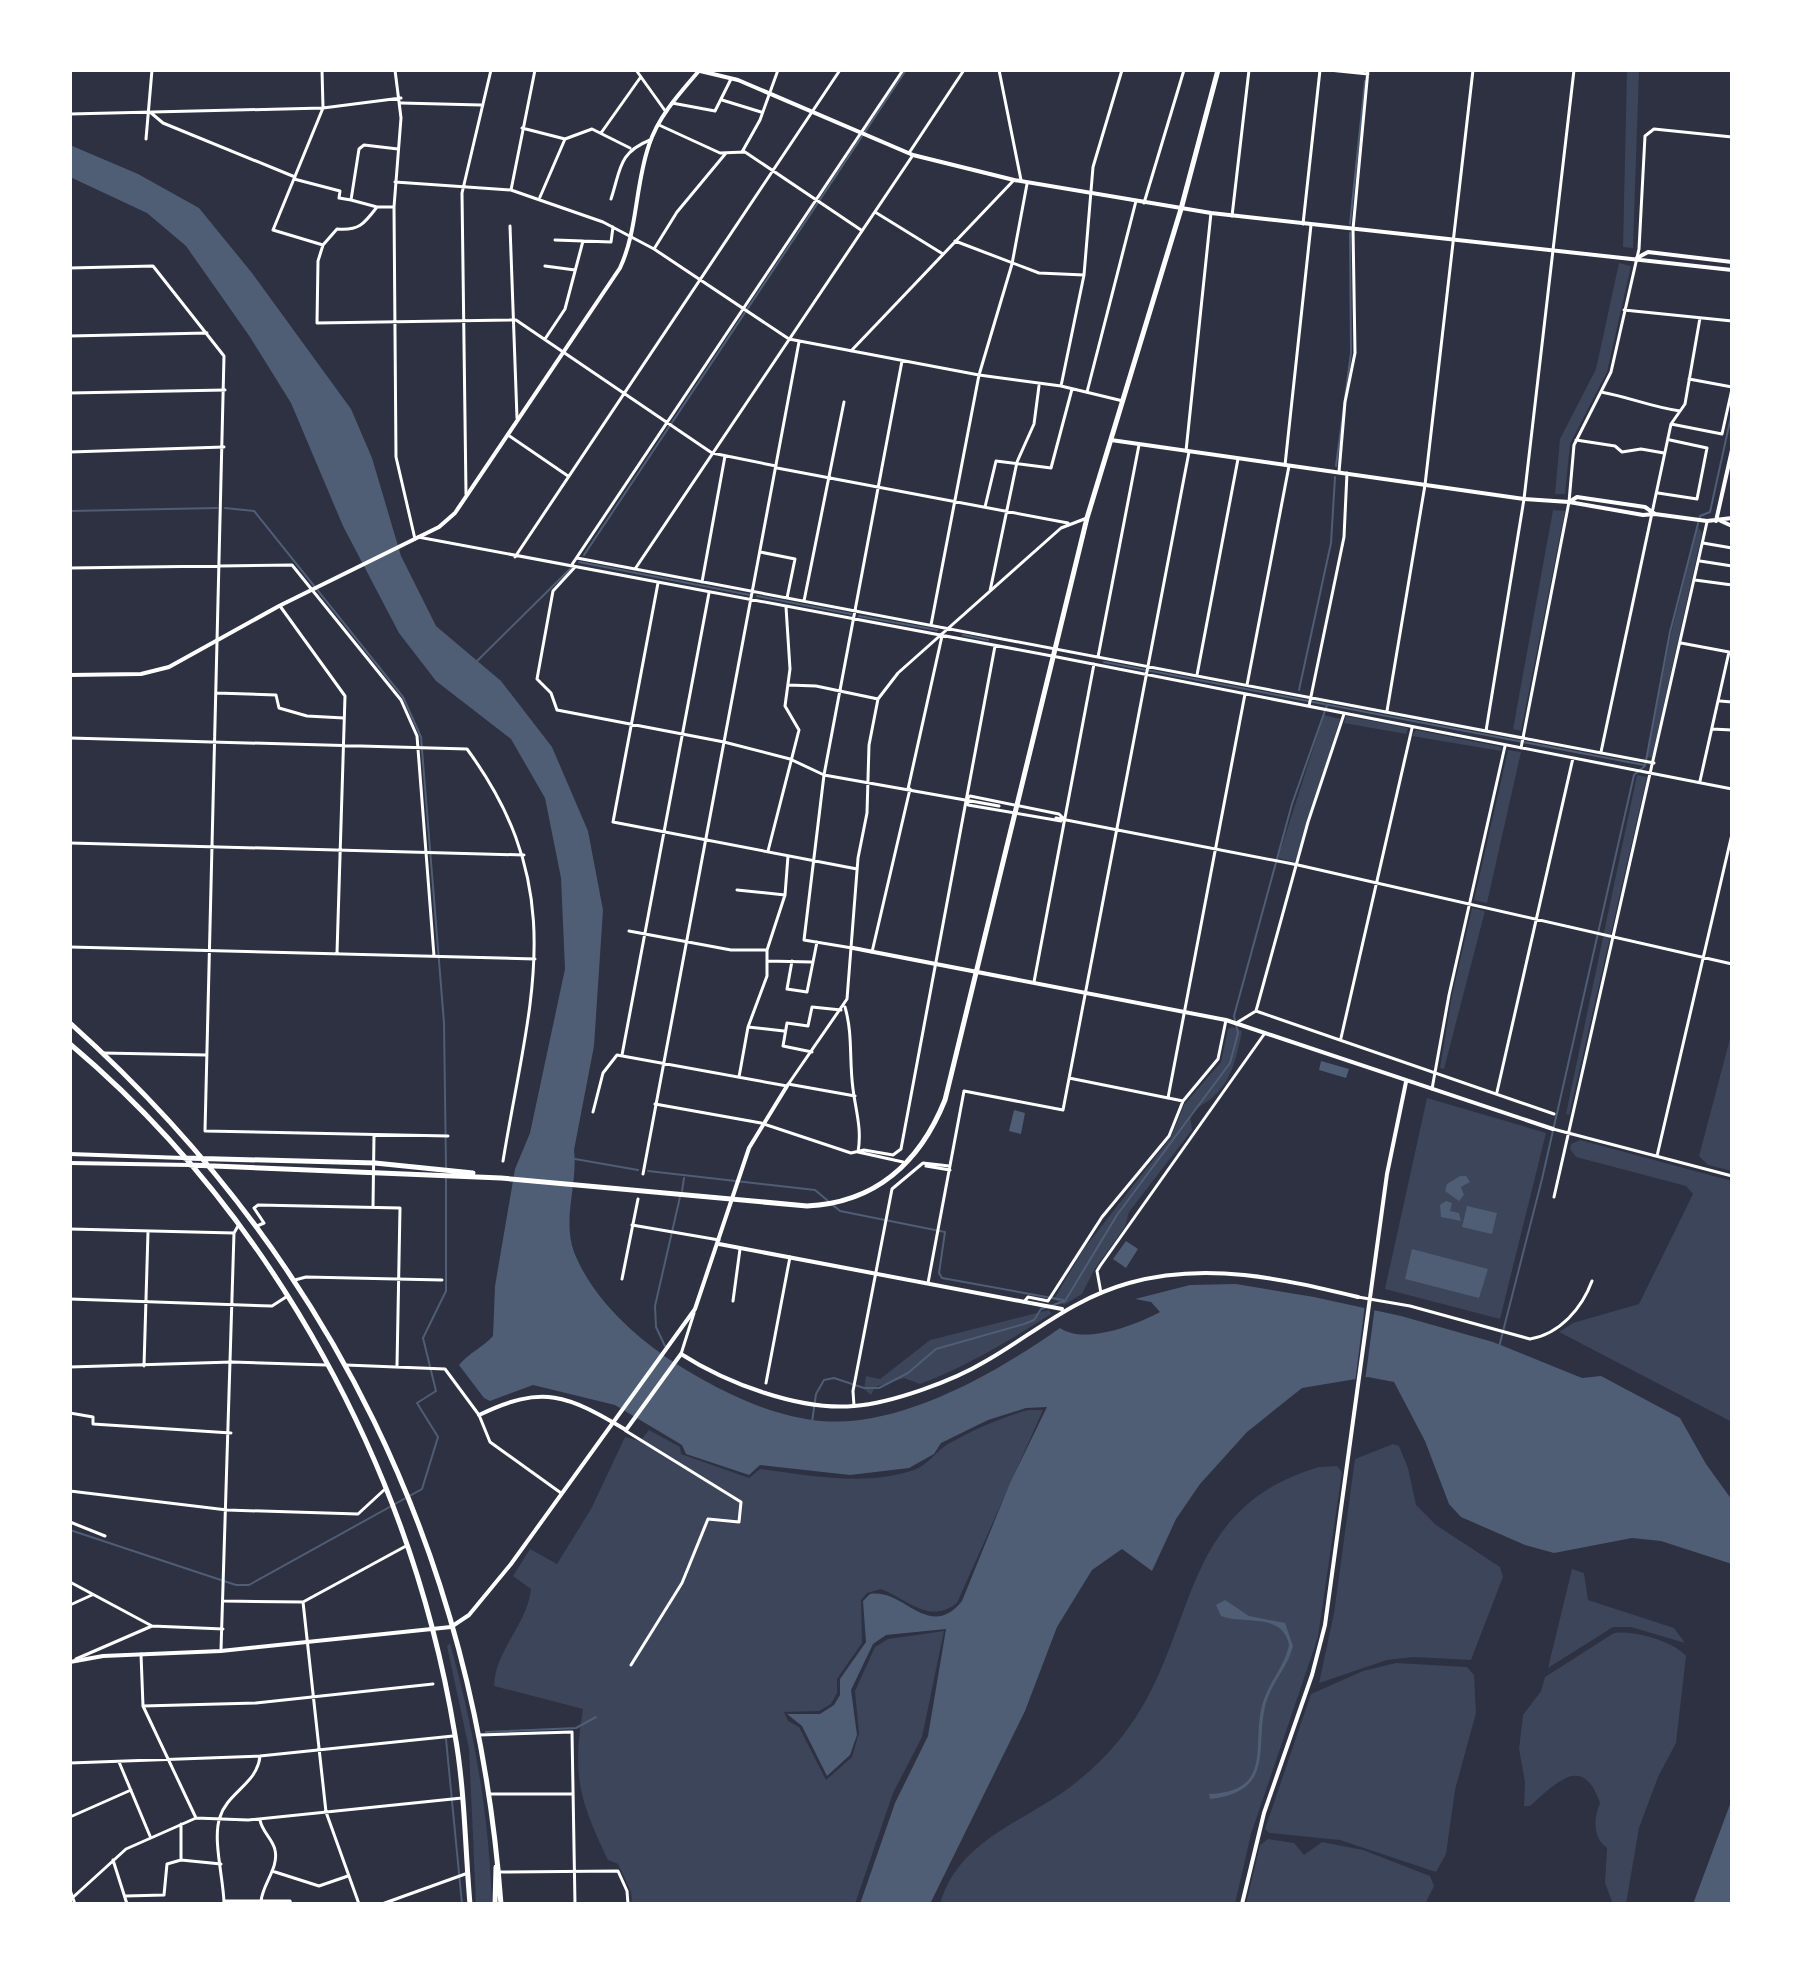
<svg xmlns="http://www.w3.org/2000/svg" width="1802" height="1974" font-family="Raleway,sans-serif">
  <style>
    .green { fill: #3c4559 }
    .water { fill: #4f5d75 }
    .pier { fill: #2d3142 }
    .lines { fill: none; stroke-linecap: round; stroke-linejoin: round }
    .stream { stroke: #4f5d75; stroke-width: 2 }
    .minor { stroke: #fff; stroke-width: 3 }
    .tertiary { stroke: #fff; stroke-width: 4 }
    .secondary { stroke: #fff; stroke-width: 4 }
    .trunk { stroke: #fff; stroke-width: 5 }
  </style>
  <rect width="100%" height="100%" fill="#2d3142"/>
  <path class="green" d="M1627,70H1639L1633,248L1623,247Z
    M1619,263L1631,266L1607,372L1570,444L1565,494H1555L1560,439L1596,369Z
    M1553,510L1565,511L1521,731L1513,729Z
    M1698,527L1702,533L1652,758L1647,757L1671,634Z
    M1324,715L1340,719L1296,859L1294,862L1278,858Z
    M1346,716L1408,728L1406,734L1344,723Z
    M1416,730L1502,747L1501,751L1412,736Z
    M1508,750L1521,752L1487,903L1474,900Z
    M1637,775L1647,777L1569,1115L1566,1114Z
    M1472,908L1485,911L1444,1069L1440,1068L1452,995Z
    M1233,1027L1242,1031C1237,1054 1233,1079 1214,1096C1206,1104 1198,1105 1190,1115L1192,1130L1129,1212L1125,1227L1094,1270L1082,1294L1064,1305L1054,1299L1083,1250L1171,1137L1184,1105L1221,1062L1228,1029Z
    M1732,1031V1171L1708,1165L1699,1156Z
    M1427,1098L1546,1133L1500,1319L1385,1289Z
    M1580,1140L1732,1181V1422L1559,1332L1573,1323L1639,1304L1693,1194L1686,1186L1576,1157L1570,1149L1571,1144Z
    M1049,1310L1051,1314C1009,1341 967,1366 920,1384L904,1378L875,1387L871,1395L864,1389L866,1376L880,1379L930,1340Z
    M1028,1410H1043L957,1603C929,1625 907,1599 881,1589L867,1593L861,1600L862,1643L837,1679V1693L831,1704L819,1711L784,1712L788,1721L799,1727L826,1780L852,1757L859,1733L855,1691L875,1647L888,1639L944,1631L922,1737L893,1793L855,1904H632L631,1892L618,1864L608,1860C579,1799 572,1776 583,1709L494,1686C495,1650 527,1625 531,1589L513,1576L530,1549L557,1564L591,1509L625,1437L640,1441L649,1430L680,1447L681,1454L749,1478L760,1469C810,1475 864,1487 914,1470C928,1465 936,1451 948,1444C973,1430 1000,1418 1028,1410Z
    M1393,1444L1399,1446L1408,1468L1416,1505L1436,1525L1500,1567L1503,1577L1471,1660L1413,1657L1387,1660L1319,1683L1334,1613L1355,1459Z
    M1319,1467L1337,1466L1342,1472L1318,1637L1251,1834L1235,1904H940C957,1844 1015,1825 1062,1793C1083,1778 1103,1760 1120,1739C1201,1640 1172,1510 1319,1467Z
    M1572,1569L1584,1573L1588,1600L1674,1628L1685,1643L1631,1627H1613L1548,1668Z
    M1614,1633C1633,1630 1674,1641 1686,1656L1676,1743L1658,1777L1639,1828L1626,1904H1613L1605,1883L1607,1848C1593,1838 1593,1819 1600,1803C1583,1753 1556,1783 1530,1806H1524L1525,1782L1519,1749L1523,1715L1541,1691L1545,1677Z
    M450,1643C474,1730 489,1814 492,1904H476L469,1749L447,1646Z
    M1396,1663L1467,1667L1474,1675L1476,1713L1455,1790L1446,1854L1436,1872L1340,1840L1269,1833L1265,1829L1311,1694L1363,1671Z
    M1268,1839L1294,1843L1304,1855L1322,1842L1363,1850L1430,1876L1434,1886L1425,1904H1246L1260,1845Z"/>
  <path class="water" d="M70,145L138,174L199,208L252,273L351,409L372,458L401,556L436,626L501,681L552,747L588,831L603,910L594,1046L574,1150C578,1184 562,1219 574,1252C592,1298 635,1337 675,1363C718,1390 768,1416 821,1421C901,1428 996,1373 1060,1328C1084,1345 1136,1325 1160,1312L1151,1302L1135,1299L1190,1285L1236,1284L1314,1297L1401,1316L1493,1342L1582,1378L1601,1376L1680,1418L1706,1464L1732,1500V1564L1661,1541L1632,1538L1554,1553L1525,1545L1461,1517L1449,1504L1425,1441L1394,1382L1368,1377L1302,1388L1247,1432L1200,1484L1176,1519L1152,1571L1122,1549L1092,1570L1057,1627L1025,1711L930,1904H860L895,1803L928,1736L946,1629L886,1635L873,1644L851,1690L857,1735L850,1755L827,1776L802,1726L787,1714H820L834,1705L840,1695V1679L866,1642L863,1601L870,1594C904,1588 929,1642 962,1601L1010,1483L1047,1407L1026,1408L988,1420L941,1443L934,1454L909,1468L850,1475L760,1465L749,1475L686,1454L682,1445L615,1405L533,1385L490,1401L484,1398L459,1365C470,1352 482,1348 493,1336L495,1286L515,1169L530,1133L565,969L561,878L545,798L511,739L436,681L399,633L343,526L291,403L250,337L186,246L147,213L70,177Z
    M1321,1061L1349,1069L1346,1078L1319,1070Z
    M1014,1110L1025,1113L1021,1134L1009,1131Z
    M1460,1176H1466L1470,1182L1461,1187L1464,1195L1459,1201L1445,1191L1447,1184Z
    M1446,1201L1452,1203L1450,1211L1459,1213L1461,1221L1441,1217L1440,1205Z
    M1467,1206L1497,1213L1492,1234L1462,1227Z
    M1126,1241L1138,1249L1126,1268L1113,1259Z
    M1412,1249L1488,1269L1479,1298L1405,1279Z
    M1225,1600L1249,1616L1285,1623L1293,1646C1288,1667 1272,1682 1266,1703C1254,1748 1277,1791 1210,1799L1209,1794C1276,1791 1250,1743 1263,1702C1269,1682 1285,1666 1289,1645C1283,1612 1244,1625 1221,1616L1216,1605Z
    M1732,1799V1904H1693Z"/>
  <path class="pier" d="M1365,1304L1375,1306L1365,1381L1355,1383Z"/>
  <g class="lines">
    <path class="stream" d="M1350,224L1365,81
      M1336,466L1351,353L1350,233
      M225,508L254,511L403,697L421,737L444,1023L446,1168
      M70,511L217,508
      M584,555L906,70
      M579,562L750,595
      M757,596L851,614
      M859,616L937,630
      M963,635L988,640
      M476,662L570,569
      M1104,662L1644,765
      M1299,690L1331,543L1335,477
      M575,1159L638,1170
      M648,1171L815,1190L840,1211L945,1232L939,1273L942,1278L1063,1300
      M682,1191L684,1178
      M665,1346L656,1327L655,1306L680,1197
      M1499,1347L1542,1179L1634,775L1645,766L1670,632L1700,516L1710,512L1732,412
      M812,1422L816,1394L824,1380L834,1378L864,1388H879L908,1373L936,1349L1024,1324L1034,1320L1041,1309L1065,1301L1117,1215L1230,1063L1238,1033L1234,1016L1292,804L1327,705
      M70,1530L236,1585H249L422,1489L438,1437L417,1403L436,1391L423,1338L446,1291V1178
      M486,1732L576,1728L596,1717
      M446,1739L462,1904"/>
    <path class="minor" d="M322,70L323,108L273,230L323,245L337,229C359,231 364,224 377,207H394
      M395,70L401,118L394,207L396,457L415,539
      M636,70L666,112
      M999,70L1021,180
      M1329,70L1368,74
      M722,100L761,112
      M401,103L481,105
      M672,103L715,111L731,79
      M150,112L163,123L295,177
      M70,114L323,108L401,98
      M659,125L720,153L745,152L861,230
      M522,128L565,139
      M601,133L640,78
      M146,139L152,70
      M742,152L760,120L778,70
      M909,153L964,70
      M294,179L340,191L339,198L351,200
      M395,182L511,190L603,222L654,249L789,339L979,375L1061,386L1123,401
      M511,190L535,70
      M540,197L565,139L592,129L630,148
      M611,199C621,169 618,153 650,140
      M1144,203L1184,70
      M377,207L351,200L359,149L364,145L398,149
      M875,212L943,254
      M1232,216L1249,70
      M1303,224L1320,70
      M510,226L517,418
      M555,240L611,242L613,227
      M955,241L1039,273L1084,275
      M323,245L318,261L317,323L516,320L712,453L776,466
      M654,249L677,212L726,153
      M545,266L575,270
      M70,268L153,266L224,356L205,1131L448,1136
      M1624,310L1732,321
      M70,336L207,333
      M545,339L565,309L583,241
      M851,351L1014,180
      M1689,379L1732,387
      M1061,386L1084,275L1093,167L1122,70
      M1087,392L1136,201
      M1601,392C1629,397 1651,407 1680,411
      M70,393L225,390
      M1671,424L1722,434L1732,389
      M508,435L568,476
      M1576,440L1615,446L1622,452L1641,449L1664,453
      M1186,451L1211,213
      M70,452L224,447
      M1285,465L1311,225
      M777,468L1068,523
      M1339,472L1345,402L1355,353L1353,229L1368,70
      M1658,493L1697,499L1707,448L1670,440
      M466,494L462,193L491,70
      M985,507L996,461L1051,468L1072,389
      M418,537L1052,656L1732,789
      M1703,543L1732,548
      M760,552L795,559L787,598
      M515,557L840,70
      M577,558L1654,763
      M1700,561L1732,566
      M571,566L903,70
      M575,567L553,591L537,679L551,693L557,710L724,742L790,759L824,775L999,806
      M70,568L292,565L401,700L417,736L434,956
      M635,569L913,155
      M1695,580L1732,585
      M702,582L725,456
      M658,583L613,822L857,869
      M990,591L1017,462L1034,424L1039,386
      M804,601L844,402
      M280,606L345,696L337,953
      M931,625L979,375L1012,264L1027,184
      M1681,643L1729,652L1700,781
      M1098,657L1139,445
      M1197,675L1238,459
      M788,685L816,686L878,699
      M1247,685L1289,466
      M216,693L276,695L279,708L307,716L344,718
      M1720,701L1732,702
      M1309,706L1344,537L1347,473
      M1387,711L1425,485L1473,70
      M1712,729L1732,730
      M1486,731L1524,499L1574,70
      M70,738L467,749C572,892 529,1002 503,1161
      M1521,748L1569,502L1574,445L1611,372L1639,249L1645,136L1654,129L1732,137
      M1601,752L1671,424L1685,404L1700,318
      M908,789L942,636
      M966,800L968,805L1061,821
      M966,800L970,796L1059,814L1064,819
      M1056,818L1298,865L1732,964
      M70,843L524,855
      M768,851L799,730L785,706L790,669L786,607
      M737,890L785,895
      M629,931L731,950H767
      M70,947L535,959
      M852,948L804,940L824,775L902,361
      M872,952L910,789
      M767,961L811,962
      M792,961L787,989L807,992L817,942
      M1034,982L1094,664
      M845,1007C853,1035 849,1060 853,1089C856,1112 862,1129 858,1152
      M1256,1011L1554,1114
      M1238,1022L1256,1011L1308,822L1344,714
      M748,1027L784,1031
      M1341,1038L1412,728
      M812,1052L783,1046L787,1023L808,1026L812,1007L841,1010
      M103,1053L206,1055
      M622,1055L709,593
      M739,1077L748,1027L767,976V950L785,895L788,856
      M1069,1078L1183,1101L1218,1059L1226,1020
      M788,1084L855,1096
      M1432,1089L1449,995L1505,746
      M1497,1092L1573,758
      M1168,1098L1245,694
      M655,1104L761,1123L851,1153L864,1150L893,1155L901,1149L995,646
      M593,1112L603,1073L617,1055L787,1086L847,999L858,858L867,813L869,745L878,699L898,673L1061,528L1087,518
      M1553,1129L1732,1176
      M858,1152L903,1162
      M1657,1156L1732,834
      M926,1166L950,1170
      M643,1174L799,342
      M1554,1197L1707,522
      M373,1207L374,1135
      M632,1225L719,1240
      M257,1226L264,1223L254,1208L258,1205L400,1208L397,1366
      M70,1229L234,1233
      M622,1279L638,1199
      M295,1280L306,1277L442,1280
      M928,1283L964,1091L1063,1110L1189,452
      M1101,1293L1097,1271L1100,1266L1265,1033
      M1358,1297L1410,1306L1530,1339C1560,1334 1582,1308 1592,1281
      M70,1299L272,1306L286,1297
      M733,1301L740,1249
      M1024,1302L1028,1297L1048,1301L1102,1217L1169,1136L1183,1101
      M681,1354L694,1313
      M346,1365L445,1369L479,1415L490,1442L561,1493
      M144,1366L148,1232
      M70,1367L232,1362L326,1365
      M766,1383L790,1257
      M854,1406L853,1391L892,1189L923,1163L949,1166
      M70,1413L93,1417V1424L231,1433
      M626,1431L741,1502L739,1522L708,1519L682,1583L631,1665
      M70,1491L227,1510L358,1514L384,1490
      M70,1522L105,1536
      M70,1582L152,1626L223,1629
      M224,1601L303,1602L406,1546
      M303,1602L326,1812L359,1904
      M70,1605L92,1595
      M221,1650L234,1233L238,1226
      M141,1654L143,1706
      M76,1659L152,1626
      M479,1735L572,1732L575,1904
      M119,1762L150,1836
      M70,1763L260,1756L453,1736
      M490,1794H573
      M70,1817L131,1790
      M196,1818L143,1706L256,1703L433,1684
      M260,1820C262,1832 273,1839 275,1850C279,1868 263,1883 261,1901
      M113,1860L127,1904
      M181,1860V1824
      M272,1871L319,1886L348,1876
      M499,1872L618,1871L627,1891L628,1904
      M70,1890L75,1904
      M126,1896L164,1895L167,1864L181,1860L221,1864
      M70,1900L126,1849L196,1818L248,1820L462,1798
      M225,1901H290L291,1904
      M224,1904C224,1880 212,1839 220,1817C227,1793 258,1783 260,1756
      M382,1904L468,1873"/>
    <path class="tertiary" d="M696,70L738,80L913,155L1014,180L1211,213L1732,270
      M1637,258L1648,252L1732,262
      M1111,440L1524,499L1569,502L1643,515L1655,514L1645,507L1577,497L1569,502
      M1655,514L1707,521L1732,518
      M1716,521L1732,450
      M1721,521L1732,526
      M70,675L141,674L169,667L279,606L439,527L455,513L620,268C638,229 635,185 649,145C658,117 679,94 698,72
      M853,948L1226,1020L1553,1129
      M70,1154L183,1158
      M70,1163L190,1165
      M719,1244L1062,1309
      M70,1662L103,1656L221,1651L451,1627L469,1615L511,1564L695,1309L749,1148L787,1086
      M1242,1904L1264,1813L1312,1675L1325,1625L1387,1174L1406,1082"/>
    <path class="secondary" d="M479,1415C543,1384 567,1395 626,1430L681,1354C726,1383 800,1411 854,1406C892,1403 953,1381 986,1361C1036,1332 1072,1299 1129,1283C1206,1261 1283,1279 1358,1297"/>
    <path class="trunk" d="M70,1023C331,1257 475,1555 501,1904
      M70,1044C275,1217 412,1473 455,1735C465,1791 465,1848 470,1904
      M184,1158L375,1163L473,1173
      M190,1165L501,1178L807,1206C876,1203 920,1162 945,1100L1087,518L1181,209L1218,70
      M495,1904L496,1867"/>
  </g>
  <rect width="1802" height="1974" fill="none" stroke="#ffffff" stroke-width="144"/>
</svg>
